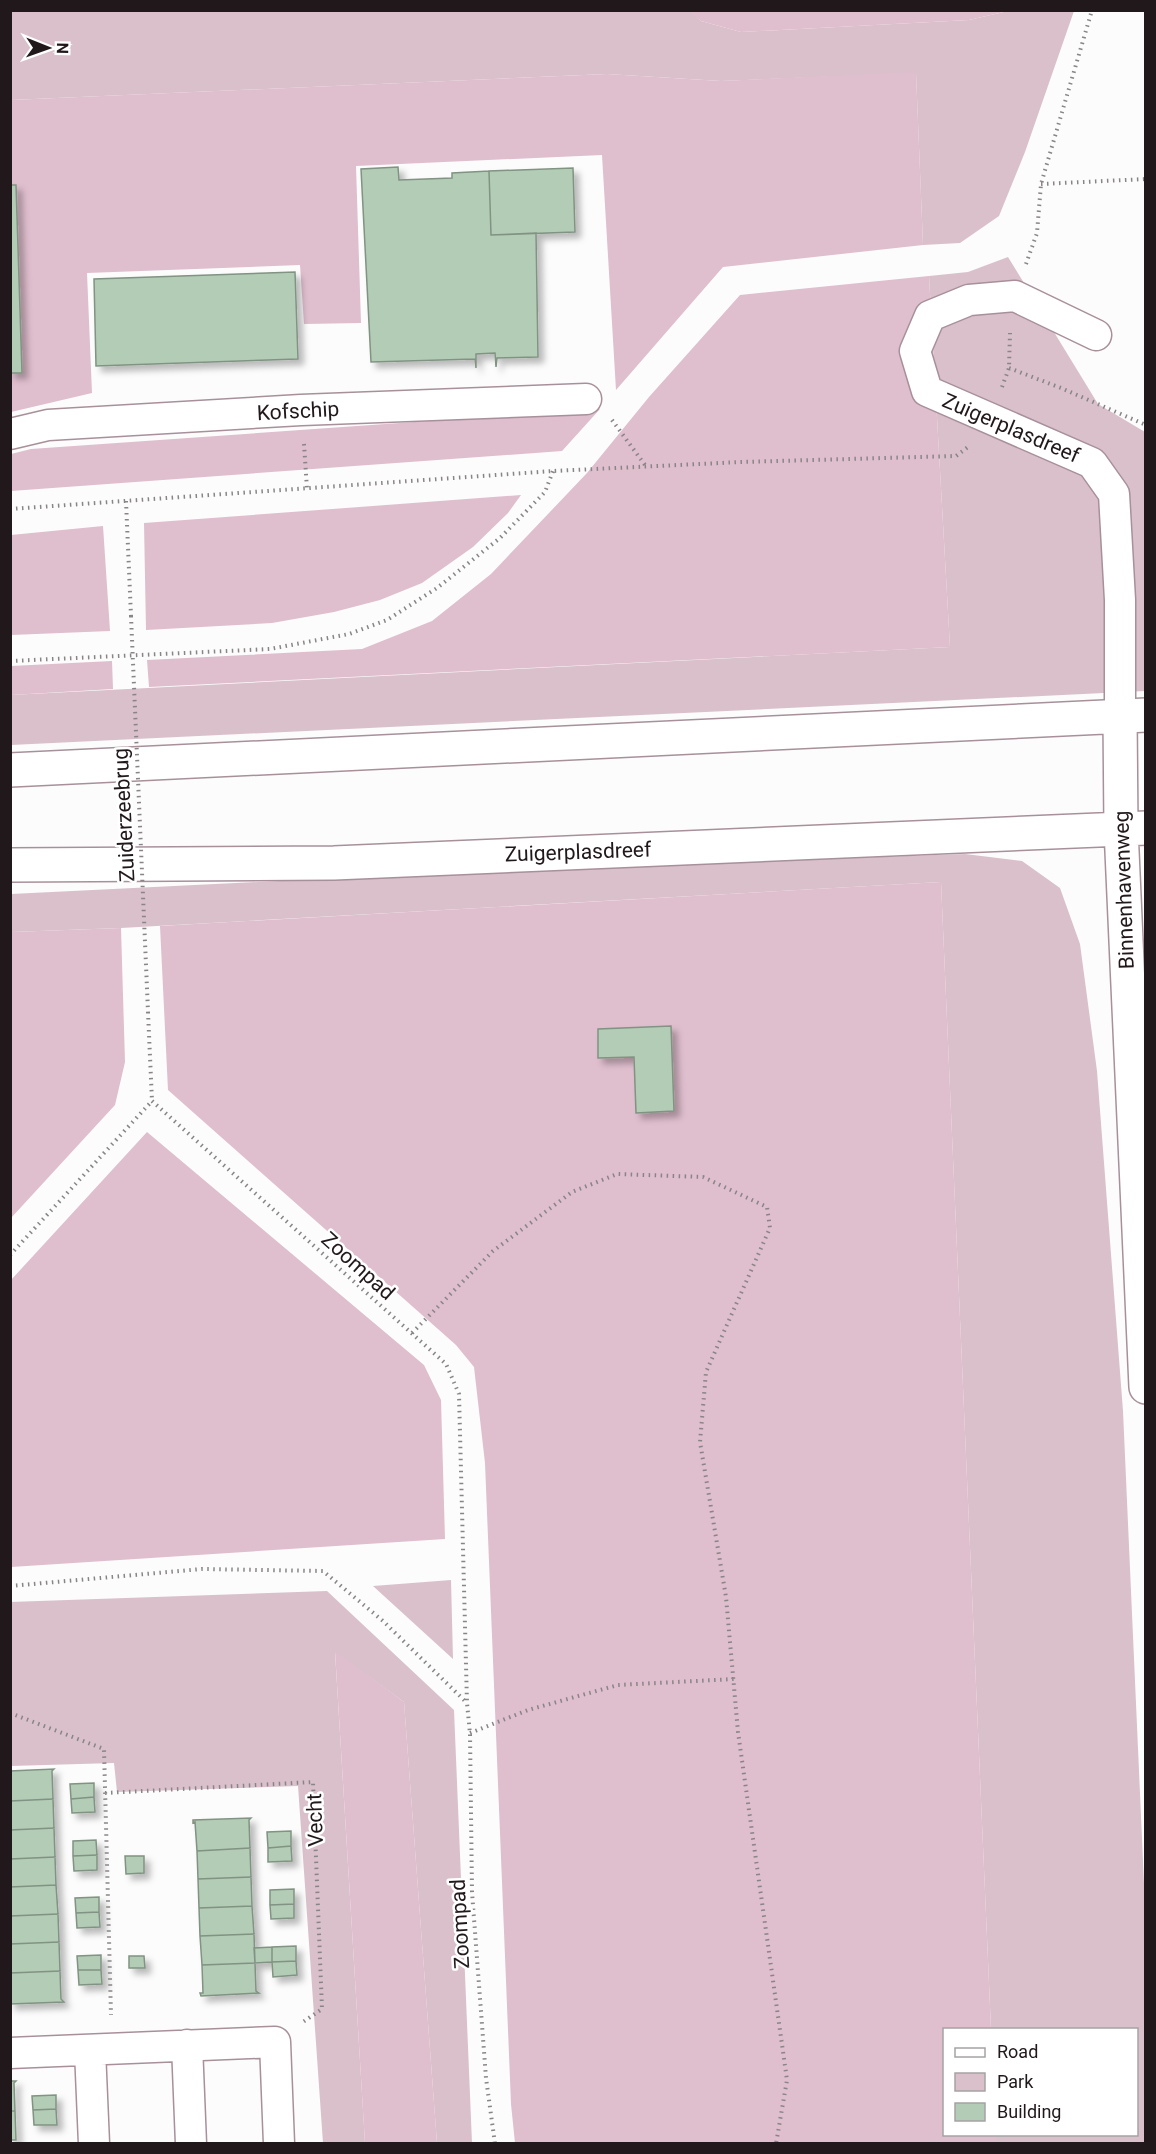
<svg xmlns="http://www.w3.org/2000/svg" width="1156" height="2154" font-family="Roboto,sans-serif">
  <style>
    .green { fill: #d9c0cb }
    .forest { fill: #dfbecd }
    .building { fill: #b3ccb5; stroke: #819383; stroke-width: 1.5; filter: url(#shadow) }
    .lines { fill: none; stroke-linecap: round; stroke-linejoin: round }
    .street-casing { stroke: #a8909b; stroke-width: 33 }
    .secondary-casing { stroke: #a8909b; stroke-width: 36 }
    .path { stroke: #898587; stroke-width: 4; stroke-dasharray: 1.5 4.5; stroke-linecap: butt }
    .street { stroke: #fff; stroke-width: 30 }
    .secondary { stroke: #fff; stroke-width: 33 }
    .path-bridge { stroke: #898587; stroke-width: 4; stroke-dasharray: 1.5 4.5; stroke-linecap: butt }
    .labels { text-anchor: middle; stroke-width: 5; stroke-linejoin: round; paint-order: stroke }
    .street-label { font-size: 21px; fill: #21181c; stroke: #fff }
  </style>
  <defs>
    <filter id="shadow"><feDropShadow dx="5.5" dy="5.5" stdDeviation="3" flood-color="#0004"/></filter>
  </defs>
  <rect width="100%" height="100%" fill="#fcfcfc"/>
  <path class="green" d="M689,10L701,21L741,32L969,20L1008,11H1074L1025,152L999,216L960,243L923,245L916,73L721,81L607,74L11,100L10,11Z
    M1008,257L1098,404L1145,432V691L11,745L10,695L950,647L929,276L968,272Z
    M965,854L1022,861L1060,888L1080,944L1097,1071L1123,1411L1145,1906V2143H996V2135L1136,2134V2030L991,2029L941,882L121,928L11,932V894L503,870Z
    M451,1580L453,1659L373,1586Z
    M327,1591L454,1710L472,2143H437L404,1702L335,1652L365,2143H323L298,1786L117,1792L114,1763L11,1766L10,1602Z"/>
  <path class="forest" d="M689,11H1008L969,20L741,32L701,21Z
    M916,72L923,245L723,267L616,390L602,155L356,166L361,323L304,324L300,265L87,273L92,393L11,412V100L607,74L721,81Z
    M929,276L950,647L149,687L147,660L362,649L432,621L491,574L587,473L649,397L740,295Z
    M600,409L562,451L11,491V454L31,449Z
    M521,495L508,513L473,547L422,583L380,600L334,612L272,623L146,630L144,523Z
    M103,526L110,631L11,635V535Z
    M112,661L113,689L11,695V666Z
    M941,882L991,2029L944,2030V2134L996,2135V2143H515L511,2104L485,1463L474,1367L456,1345L168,1090L160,926Z
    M121,928L125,1062L115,1105L11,1218V932Z
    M147,1132L424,1365L441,1400L445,1539L11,1567V1280Z
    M335,1651L404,1702L437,2143H365Z"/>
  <path class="building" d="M398,167L399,180L452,178V173L489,171L491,235L536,233L538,357L497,358L496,367L495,353L476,354V368L475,359L371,362L361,169Z
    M573,168L575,232L491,235L489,171Z
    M10,185H16L22,373H10Z
    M295,272L298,359L96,366L94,279Z
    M671,1026L674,1111L636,1113L634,1057L598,1058V1029Z
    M54,1769L52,1771L53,1799L10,1801V1771Z
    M94,1783V1797L71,1799L70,1784Z
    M94,1797L95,1812L72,1813L71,1799Z
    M53,1799L54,1828L10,1830V1801Z
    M251,1818L249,1820L250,1848L197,1851L195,1822L193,1823V1820Z
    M54,1828L55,1857L10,1859V1830Z
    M291,1831V1846L268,1848L267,1832Z
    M96,1840L97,1855L73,1856V1841Z
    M291,1846L292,1861L268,1862V1848Z
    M250,1848L251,1877L198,1879L197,1851Z
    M97,1855V1870L74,1871L73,1856Z
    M125,1856H144V1873L126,1874Z
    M55,1857L56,1885L10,1887V1859Z
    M251,1877L252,1906L199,1908L198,1879Z
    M56,1885L58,1914L10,1916V1887Z
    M294,1889V1904L270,1905V1890Z
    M99,1897V1912L76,1913L75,1898Z
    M294,1904V1918L271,1919L270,1905Z
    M252,1906L254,1934L200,1936L199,1908Z
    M99,1912L100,1927L77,1928L76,1913Z
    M58,1914L59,1942L10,1944V1916Z
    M254,1934L255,1963L202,1965L200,1936Z
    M59,1942L60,1971L10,1973V1944Z
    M296,1946V1961L272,1962V1947Z
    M272,1947V1962L255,1963L254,1948Z
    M101,1955V1970H78L77,1956Z
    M129,1956H144L145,1968H129Z
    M296,1961L297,1975L273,1977L272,1962Z
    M255,1963L256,1991L259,1993L201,1996L200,1993H203L202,1965Z
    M78,1970H101L102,1984L79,1985Z
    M60,1971L61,1999L64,2002L10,2004V1973Z
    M10,2081H16L14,2083L15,2111H10Z
    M56,2095V2109L33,2110L32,2096Z
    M56,2109L57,2125H34L33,2110Z
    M10,2111H15L16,2140H10Z"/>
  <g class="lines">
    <g class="street-casing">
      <path id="street" d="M1096,335L1015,296L969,300L930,316L915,351L927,391L1092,463L1114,494L1120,600V716
        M10,434L48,425L301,410L586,399
        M187,2045L191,2144
        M90,2050L94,2144
        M10,2053L275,2042L279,2144"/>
    </g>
    <g class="secondary-casing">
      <path id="secondary" d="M1120,716L1121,829L1146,1387
        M10,770L1146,715
        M10,865L334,863L1146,828"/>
    </g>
    <path class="path" d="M1041,184L1146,179
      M1026,264L1037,233L1041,184L1092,10
      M1009,368L1061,388L1146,425
      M1002,387L1009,368L1010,333
      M612,420L645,465
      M304,444L307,489
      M126,501L131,616
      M10,509L553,471L741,462L956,456L968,447
      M10,661L270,649L349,634L387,620L437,588L500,538L545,492L553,471
      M148,1012L152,1101
      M152,1101L446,1364L459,1394L467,1703L470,1734L472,1892L486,2078L495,2144
      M10,1255L152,1101
      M412,1333L493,1251L572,1192L617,1174L703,1177L767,1207L770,1228L706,1372L700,1442L726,1597L738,1732L787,2080L776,2144
      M10,1586L202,1569L323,1571L383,1621L466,1702
      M10,1713L104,1749L111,2015
      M470,1733L528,1710L618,1685L734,1679
      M105,1793L313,1782L322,2009L303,2022"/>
    <use href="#street" class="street"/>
    <use href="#secondary" class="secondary"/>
    <path class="path-bridge" d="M131,616L148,1012"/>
  </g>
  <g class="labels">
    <g class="street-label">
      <text transform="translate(298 411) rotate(-3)" y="7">Kofschip</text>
      <text transform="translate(1011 428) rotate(23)" y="7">Zuigerplasdreef</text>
      <text transform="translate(124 815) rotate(-93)" y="7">Zuiderzeebrug</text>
      <text transform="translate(578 852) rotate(-2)" y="7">Zuigerplasdreef</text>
      <text transform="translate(1124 890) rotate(-92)" y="7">Binnenhavenweg</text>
      <text transform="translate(358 1266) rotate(42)" y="7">Zoompad</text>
      <text transform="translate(315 1820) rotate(-92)" y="7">Vecht</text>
      <text transform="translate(460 1924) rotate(-93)" y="7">Zoompad</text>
    </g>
  </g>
  <rect width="1156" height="2154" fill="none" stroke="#21181c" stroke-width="24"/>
  <rect x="943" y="2028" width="195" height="108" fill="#ffffff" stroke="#a6a3a4" stroke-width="1.5"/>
  <rect x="955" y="2048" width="30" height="9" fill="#ffffff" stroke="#a6a3a4" stroke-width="1.5"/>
  <text x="997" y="2058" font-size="18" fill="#21181c">Road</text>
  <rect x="955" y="2073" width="30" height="18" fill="#d9c0cb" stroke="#a6a3a4" stroke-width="1.5"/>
  <text x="997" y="2088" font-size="18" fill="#21181c">Park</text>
  <rect x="955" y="2103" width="30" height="18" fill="#b3ccb5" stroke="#a6a3a4" stroke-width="1.5"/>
  <text x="997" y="2118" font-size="18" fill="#21181c">Building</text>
  <g transform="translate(48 48) rotate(91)" stroke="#ffffff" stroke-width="4.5" paint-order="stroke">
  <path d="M0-4.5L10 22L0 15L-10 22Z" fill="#21181c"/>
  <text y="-9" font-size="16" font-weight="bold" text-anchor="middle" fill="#21181c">N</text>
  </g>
</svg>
